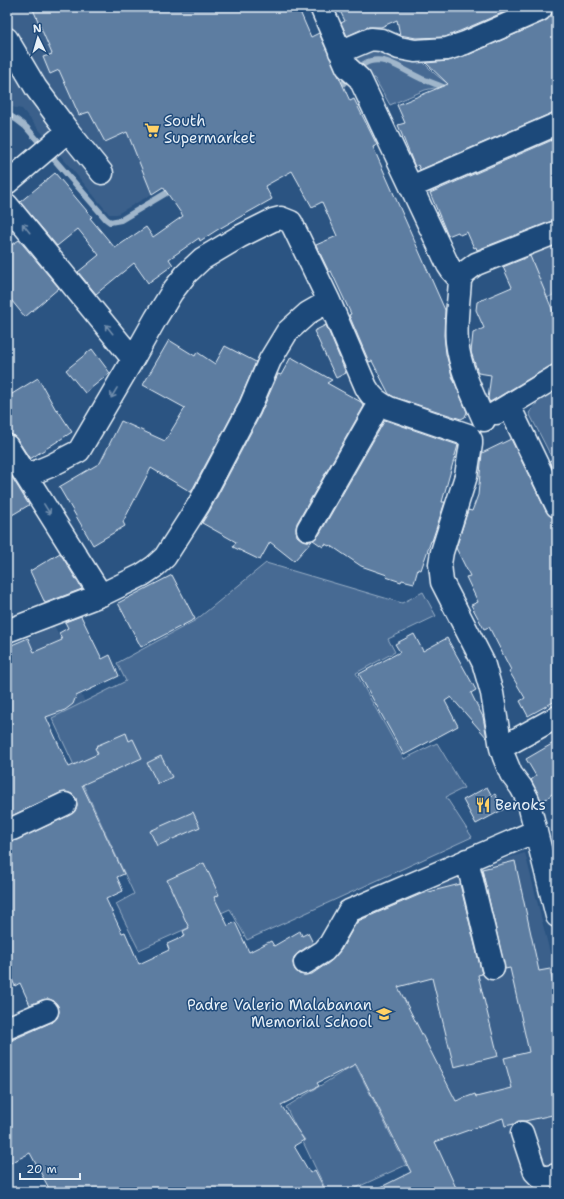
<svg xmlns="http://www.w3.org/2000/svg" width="564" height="1199" font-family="'Shantell Sans',sans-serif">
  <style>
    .built { fill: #3a608b }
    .green { fill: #476b93; stroke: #98aec6 }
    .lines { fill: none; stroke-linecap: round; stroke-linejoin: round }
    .stream { stroke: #a0b6cb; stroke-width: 6 }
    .building { fill: #5d7da1; stroke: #e8f1f8 }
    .minor-casing { stroke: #e8f1f8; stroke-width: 25 }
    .minor { stroke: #1f4a7a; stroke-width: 22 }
    .oneway { stroke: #6f8dac }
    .labels { text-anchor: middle; stroke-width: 3; stroke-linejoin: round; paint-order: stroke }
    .poi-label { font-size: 15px; fill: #e8f1f8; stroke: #1f4a7a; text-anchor: start }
  </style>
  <rect width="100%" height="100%" fill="#2b5482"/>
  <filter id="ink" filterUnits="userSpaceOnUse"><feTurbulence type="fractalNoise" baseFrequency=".025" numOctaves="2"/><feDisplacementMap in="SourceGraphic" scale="8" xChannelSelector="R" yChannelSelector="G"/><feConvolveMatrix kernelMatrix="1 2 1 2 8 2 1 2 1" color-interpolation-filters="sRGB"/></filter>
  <g filter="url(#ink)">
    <path class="built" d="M7,7H251L299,110L117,214H109L22,109L7,106Z
      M54,625L74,668L70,670L85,702L47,720L31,688L47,681L28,638Z
      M525,853L557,981V1192H424L414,1171H409L307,970L344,925L453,874Z"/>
    <path class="green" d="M368,47L419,58L435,74L448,84L455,87L454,94L434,88L425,90L390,105L375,79L364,72L353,58Z
      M557,241V293L547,298L528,252Z
      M557,388V456L552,458L529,413L541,398Z
      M266,563L402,603L423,592L436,616L388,639L395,652L356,673L404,759L437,743L464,788L446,797L472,837L247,940L230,909L139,950L116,904L134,894L52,718L126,681L117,663L196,620Z
      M355,1064L406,1165L347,1192H327L303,1142L305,1140L296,1128L286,1107Z"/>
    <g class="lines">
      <path class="stream" d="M336,90C346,82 353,71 364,64C383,52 405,72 422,79C431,82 440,86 448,89
        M7,114L17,120L26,127L106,219L110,222L121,220L173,189"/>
    </g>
    <path class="building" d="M32,7H298L311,37L319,33L350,101L354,99L377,145L373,147L445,310L444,335L446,354L452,376L467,412L465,417L461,419L394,397L389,394L372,361L369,362L349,315L351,314L331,271L329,272L316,245L337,236L322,202L312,207L292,171L265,186L272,199L217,230L200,241L199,238L169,259L173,265L148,283L134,263L96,294L78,272L99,255L78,229L57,246L20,202L55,173L92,217L90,218L115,248L146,227L153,237L183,216L163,187L152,194L127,132L105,142L89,112L79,115L59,70L50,74L43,57L52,54Z
      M338,7H516L460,31L445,37L416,38L400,35L397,20L381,27H367L347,36L341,23L345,21Z
      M554,7H557V112L552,113L420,170L418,165L415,167L398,125L405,123L397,105L448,84L426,63L448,61L470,54L545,21L552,14Z
      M557,138V219L477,250L476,247L474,248L467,232L460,235L458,232L448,236L430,193Z
      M19,240L59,288L25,317L7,295V248Z
      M530,256L557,321V362L490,402L488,399L491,375L478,373L471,352L473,333L484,328L476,310L477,302L512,287L503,267Z
      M326,325L346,373L336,378L314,331Z
      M169,340L195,356L197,352L215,364L225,346L256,362L238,404L191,492L151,468L123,522L125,526L93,545L59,487L100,463L121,421L165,441L185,408L143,385Z
      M92,349L110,373L85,393L66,370Z
      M291,357L332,380L327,383L361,402L364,406L297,523L296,529L297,536L302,540L308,541H312L294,561L270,542L260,560L233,547L236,542L202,523L210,510L260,415L278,374L281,375Z
      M38,378L56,410L57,409L72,432L30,459L17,439L13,435L7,434V397Z
      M385,420L458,445L442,502H445L432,541H431L421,570L418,569L414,583L402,580L401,582L386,577L387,575L361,566L330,545L329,546L325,544L323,547L313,540L319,535Z
      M511,439L546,511L550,516L557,518V700L528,716L520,701L525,698L509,671L511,670L489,627L484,629L471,605L478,602L466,577L470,576L456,548L468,510L472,511L478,495L482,453Z
      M557,457V477L549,461Z
      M7,469L29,505L7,518Z
      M60,553L82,589L45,603L30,571Z
      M172,575L195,619L141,647L118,603Z
      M81,616L102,659L110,655L119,676L76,696L73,704L65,710L46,717L69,767L98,754L95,748L97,747L96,746L126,733L129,741L133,739L142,758L82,785L124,874L117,877L123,891L106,899L122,933L125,932L139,964L169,950L167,944L185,936L183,931L189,928L167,880L204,863L219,895L214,897L228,926L235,922L249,952L271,941L274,946L300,931L302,936L308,933L313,943L298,953L294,957L293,963L295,970L299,974L305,975L312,974L325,965V966L333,959L341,950L356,923L359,922L358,921L421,894L460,884L482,974L478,975L498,1056L454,1067L432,978L398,987L456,1101L475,1094L476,1097L512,1088L504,1058L529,1052L510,968L505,969L482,869L515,861L539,971L550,969L557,1000V1114L525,1121H518L514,1124L505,1126L503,1118L435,1142L458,1192H371L411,1172L356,1064L317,1083L319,1086L281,1105L304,1140L294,1146L310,1173L315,1170L326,1192H51L30,1153L7,1165V1040H12L52,1022L57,1018L59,1012L58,1006L54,1001L49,999L42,1000L30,1005L20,983L15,986L7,969V840L11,841L17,840L70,815L75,811L77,805L76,798L72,794L66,792L60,793L7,818V647L28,638L34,652L62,640L59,633L68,628L65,622Z
      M414,634L423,651L447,638L476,690L471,693L483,717L487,738L451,697L445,701L458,726L404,755L359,674L400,652L395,644Z
      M557,741V790L542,802L531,780L536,776L526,759Z
      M161,756L172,777L158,784L147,763Z
      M487,787L492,796L495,794L504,809L476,824L463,800Z
      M193,812L200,827L157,846L150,831Z"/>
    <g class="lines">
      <g class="minor-casing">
        <path id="minor" d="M321,7L347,67L360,79L448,265L452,271L460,280C459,300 455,322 457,342C460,369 473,395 484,420
          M7,39L36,88L68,131L102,173
          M340,52L371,39L381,40L399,48L415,51L447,49L465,43L540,10L542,7
          M7,183L68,131
          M411,187L557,124
          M7,205L133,359
          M460,280L464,273L476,264L557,232
          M509,406L557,506
          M496,413L557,376
          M7,446L101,595
          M26,476L50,466L79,451L133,359L156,318L172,292L186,274L202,259L239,237L273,220L281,218L291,222L329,301L366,387C372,398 378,402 389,408L468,435L471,440V444L466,476L442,552L440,564L442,582L483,662L492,693L501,748L504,757L511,774L521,787L528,800L557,916
          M308,529L380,403
          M7,631L101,595L142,575L154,567L165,557L199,504L249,409L270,360L287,332L308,313L329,301
          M501,748L557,717
          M12,829L65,804
          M467,860L493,968
          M305,963L324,951L330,944L349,911L536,831
          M7,1028L47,1011
          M522,1133L535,1172L540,1177H548L557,1175"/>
      </g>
      <use href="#minor" class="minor"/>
    </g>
    <defs><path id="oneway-shaft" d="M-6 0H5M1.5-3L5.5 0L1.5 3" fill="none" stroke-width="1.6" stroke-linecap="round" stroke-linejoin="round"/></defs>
    <g class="oneway">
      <use href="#oneway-shaft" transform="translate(26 228) rotate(-129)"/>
      <use href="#oneway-shaft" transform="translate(109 329) rotate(-129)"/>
      <use href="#oneway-shaft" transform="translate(114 393) rotate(121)"/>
      <use href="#oneway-shaft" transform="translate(47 509) rotate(58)"/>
    </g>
  </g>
  <defs>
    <g id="supermarket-bare" transform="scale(1.2)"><path d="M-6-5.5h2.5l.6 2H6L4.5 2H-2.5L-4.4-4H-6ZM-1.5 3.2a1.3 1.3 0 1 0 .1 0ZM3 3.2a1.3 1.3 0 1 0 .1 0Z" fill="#ffd166" stroke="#1f4a7a" stroke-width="2.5" paint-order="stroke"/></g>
    <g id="restaurant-bare" transform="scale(1.2)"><path d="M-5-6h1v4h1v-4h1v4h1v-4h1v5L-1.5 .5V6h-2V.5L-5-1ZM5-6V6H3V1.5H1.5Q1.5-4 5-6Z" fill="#ffd166" stroke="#1f4a7a" stroke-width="2.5" paint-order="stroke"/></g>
    <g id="school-bare" transform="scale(1.2)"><path d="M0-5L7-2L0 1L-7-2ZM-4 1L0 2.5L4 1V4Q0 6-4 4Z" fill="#ffd166" stroke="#1f4a7a" stroke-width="2.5" paint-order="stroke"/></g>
  </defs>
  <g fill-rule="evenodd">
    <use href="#supermarket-bare" x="152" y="130"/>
    <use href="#restaurant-bare" x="483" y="805"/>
    <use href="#school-bare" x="384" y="1014"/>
  </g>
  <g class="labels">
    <g class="poi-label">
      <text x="164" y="126">South<tspan x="164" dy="17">Supermarket</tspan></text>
      <text x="495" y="810">Benoks</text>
      <text x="372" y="1010" text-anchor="end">Padre Valerio Malabanan<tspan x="372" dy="17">Memorial School</tspan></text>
    </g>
  </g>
  <rect width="564" height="1199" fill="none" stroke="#1f4a7a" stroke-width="24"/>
  <rect x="12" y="12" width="540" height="1175" fill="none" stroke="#e8f1f8" stroke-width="1.5" filter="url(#ink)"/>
  <g transform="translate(38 38) rotate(355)" stroke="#1f4a7a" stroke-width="3" paint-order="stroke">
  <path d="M0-3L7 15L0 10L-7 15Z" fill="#e8f1f8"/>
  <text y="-6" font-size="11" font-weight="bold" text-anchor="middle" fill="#e8f1f8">N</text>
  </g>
  <path d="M20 1173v6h60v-6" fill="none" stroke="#e8f1f8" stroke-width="2"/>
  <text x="26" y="1173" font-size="12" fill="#e8f1f8" stroke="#1f4a7a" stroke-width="3" paint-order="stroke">20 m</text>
</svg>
